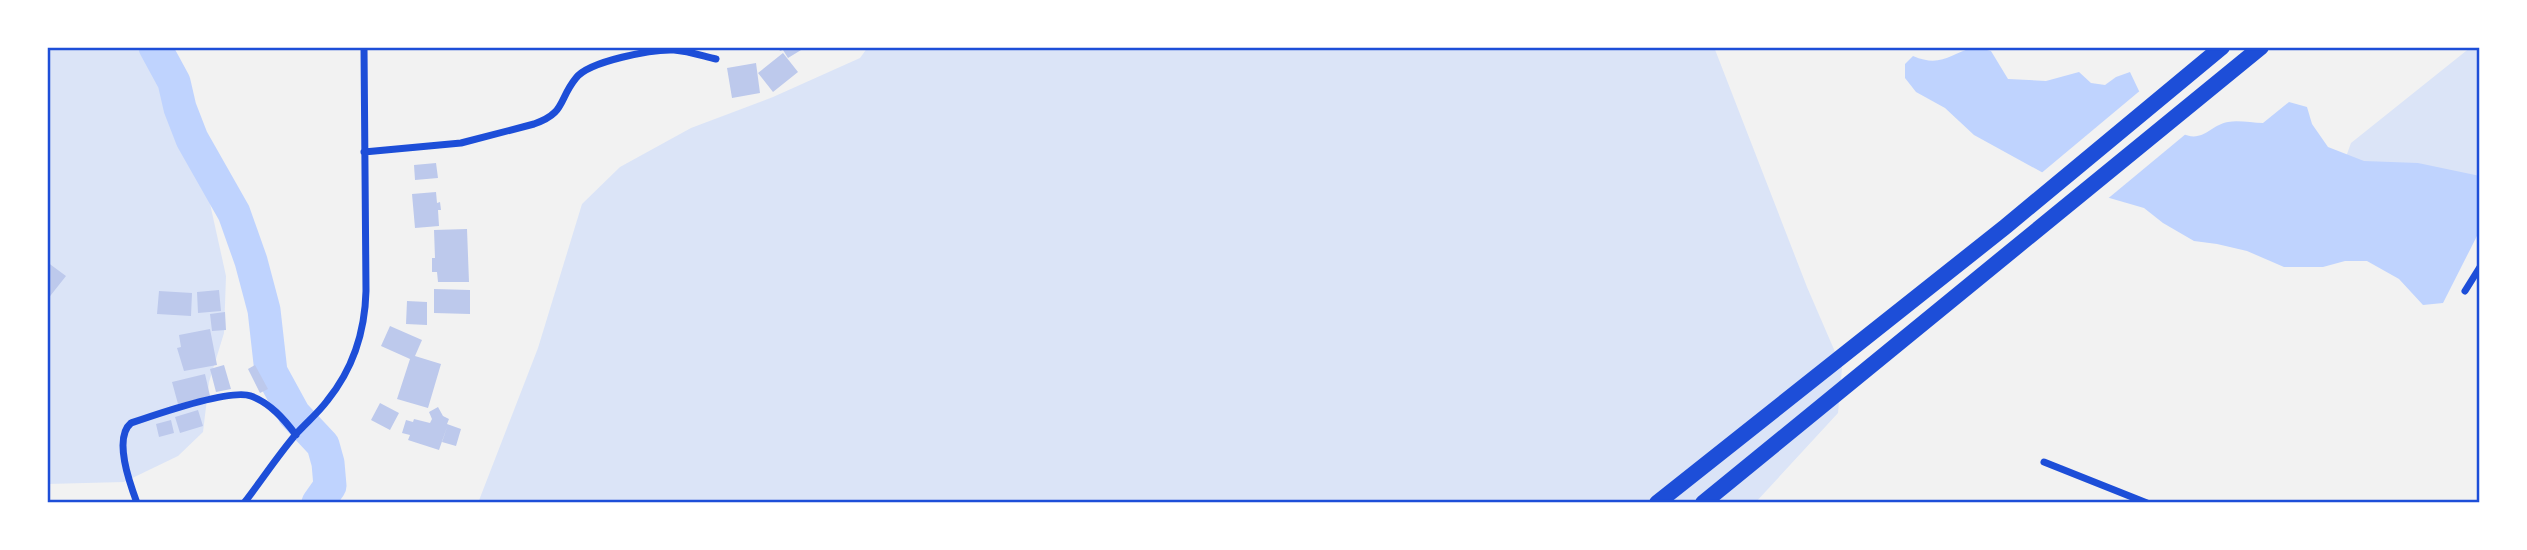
<svg xmlns="http://www.w3.org/2000/svg" width="2527" height="550" font-family="Barlow,sans-serif">
  <style>
    .green { fill: #dbe4f7 }
    .water { fill: #bfd3fe }
    .pier { fill: #f2f2f2 }
    .lines { fill: none; stroke-linecap: round; stroke-linejoin: round }
    .river { stroke: #bfd3fe; stroke-width: 33 }
    .building { fill: #bdc9ec }
    .minor { stroke: #1d4ed8; stroke-width: 7 }
    .trunk { stroke: #1d4ed8; stroke-width: 16 }
    .neatline { fill: none; stroke: #1d4ed8; stroke-width: 2.5 }
  </style>
  <rect width="100%" height="100%" fill="#f2f2f2"/>
  <path class="green" d="M47,47H160L167,66L187,136L205,181L226,276L224,333L209,382L203,432L178,456L124,482L47,484Z
    M868,47H1714L1807,287L1842,368L1838,413L1755,503H478L538,348L582,204L620,167L691,128L773,97L860,58Z
    M2471,47H2480V209L2338,179L2351,143Z"/>
  <path class="water" d="M1975,47L1991,51L2008,79L2046,81L2079,72L2091,83L2105,85L2116,77L2130,72L2139,91L2181,133C2203,144 2210,125 2228,122C2239,120 2252,123 2263,123L2289,102L2307,107L2312,124L2328,147L2364,161L2418,163L2480,176L2479,232L2443,303L2423,305L2399,279L2367,261H2345L2323,267H2284L2247,251L2217,244L2194,241L2163,223L2144,208L2106,197L2047,175L1974,135L1945,108L1916,92L1905,78V64L1913,56C1941,68 1949,54 1975,47Z"/>
  <path class="pier" d="M2142,89L2187,133L2105,201L2039,175Z"/>
  <g class="lines">
    <path class="river" d="M155,47L174,82L180,108L192,139L234,213L251,261L264,310L271,372L294,414L323,445L328,463L330,486L318,503"/>
  </g>
  <path class="building" d="M778,47H806L788,58L783,50L780,51Z
    M783,53L798,72L773,92L758,73Z
    M756,63L760,93L732,98L727,68Z
    M436,163L438,178L415,180L414,165Z
    M436,192L437,203L440,202L441,210H438L439,226L415,228L412,194Z
    M467,229L469,282H438L437,272H432V258H435L434,230Z
    M47,262L66,276L47,300Z
    M434,289L470,290V314L434,313Z
    M219,290L221,311L198,313L197,292Z
    M159,291L192,293L191,316L157,314Z
    M407,301L427,302V325L406,324Z
    M225,312L226,330L212,331L210,314Z
    M390,326L422,340L415,356L441,364L428,408L397,399L410,359L381,346Z
    M210,329L217,365L184,371L177,348L181,347L179,335Z
    M224,365L231,389L216,392L210,369Z
    M255,365L268,389L260,393L248,369Z
    M205,374L210,396L178,404L172,382Z
    M380,403L399,413L390,430L371,420Z
    M438,407L443,416L449,419L447,424L461,429L456,446L442,442L447,427L439,450L408,440L410,435L402,433L406,420L413,422L414,419L430,423L432,419L429,412Z
    M198,410L203,426L180,433L175,417Z
    M171,420L174,433L159,437L156,424Z"/>
  <g class="lines">
    <path class="minor" d="M364,152L461,143L534,124C566,113 558,100 576,78C589,61 653,49 674,50C688,51 703,56 716,59
      M2465,291L2480,267
      M2044,462L2147,503
      M137,503C130,484 113,438 131,423C154,415 231,388 251,396C270,403 284,419 296,435
      M244,503C262,480 278,455 297,433C307,422 318,413 327,401C353,369 365,332 366,291L364,47"/>
    <path class="trunk" d="M1657,503L2005,227L2222,47
      M1703,503L2261,47"/>
  </g>
  <rect width="2527" height="550" fill="none" stroke="#ffffff" stroke-width="98"/>
  <rect x="49" y="49" width="2429" height="452" class="neatline"/>
</svg>
